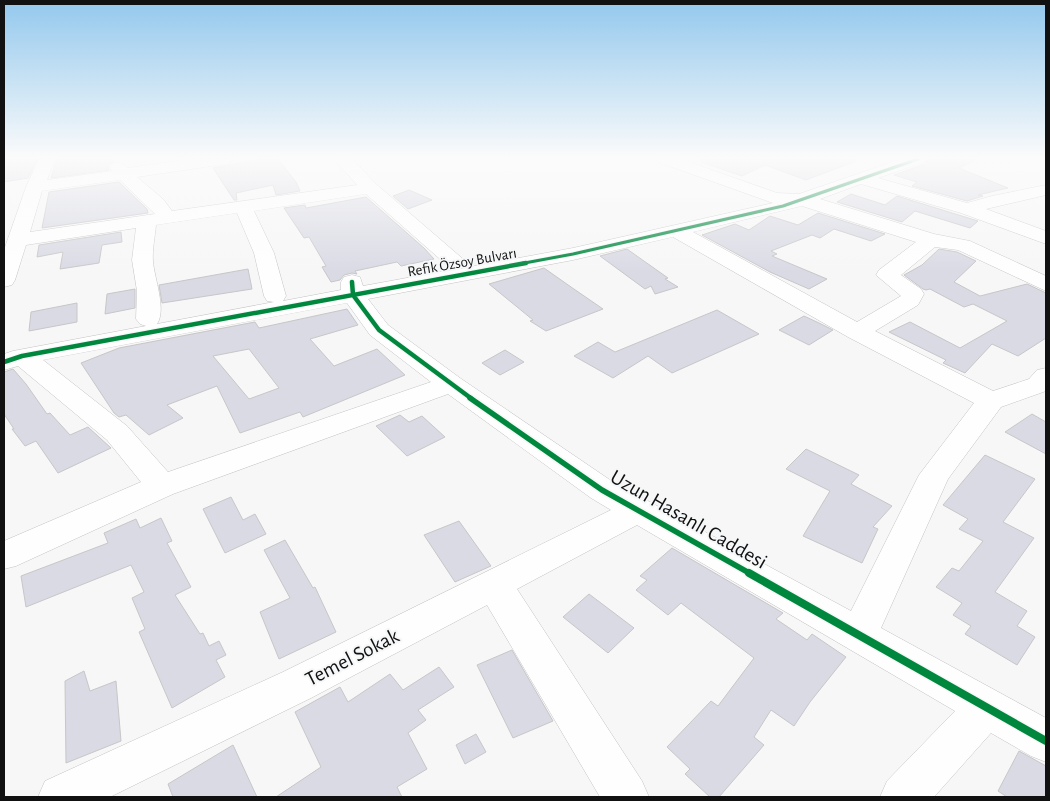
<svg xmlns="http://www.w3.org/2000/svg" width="1050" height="801" font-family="'Alegreya Sans',sans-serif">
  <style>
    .building { fill: #d9dae4; stroke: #c7c7c7; fill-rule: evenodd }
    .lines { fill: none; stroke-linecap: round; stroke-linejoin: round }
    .minor-casing { stroke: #c3c3c3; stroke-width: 1 }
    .minor { fill: #fefefe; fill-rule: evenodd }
    .cycleway-far3-casing { stroke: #f6f7f8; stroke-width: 5 }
    .cycleway-far2-casing { stroke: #f6f7f8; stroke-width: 7 }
    .cycleway-far1-casing { stroke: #f6f7f8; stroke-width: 9 }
    .cycleway-casing { stroke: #f6f7f8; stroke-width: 11 }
    .cycleway-far3 { stroke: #00873e; stroke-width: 3 }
    .cycleway-far2 { stroke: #00873e; stroke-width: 4.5 }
    .cycleway-far1 { stroke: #00873e; stroke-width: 5.5 }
    .cycleway { stroke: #00873e; stroke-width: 8 }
    .labels { text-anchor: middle; stroke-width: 4; stroke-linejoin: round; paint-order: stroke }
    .far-street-label { font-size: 15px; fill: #111; stroke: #f6f7f8 }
    .near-street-label { font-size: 21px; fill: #111; stroke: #f6f7f8 }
  </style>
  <rect width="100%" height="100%" fill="#f7f7f7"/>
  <path class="building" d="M4,159H37L28,178L4,182Z
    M57,159H112L113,161L108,166L109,170L51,178Z
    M262,159H278L296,182L300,191L276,195L273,185L236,193L237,200H234L213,168Z
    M701,159H855L856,161L806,180L765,165L742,176L701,162Z
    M928,159H977L959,168L1008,188L978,195L983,196L967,201L912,186L917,182L894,175L925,164Z
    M119,182L147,209L148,213L42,228L49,192Z
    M409,190L432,200L408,209L393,196Z
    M851,194L885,205L897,196L978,221L970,228L915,211L902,222L837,202Z
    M366,197L424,248L434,259L401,266L397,262L355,271L357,274L352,273L344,275L340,280L331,282L322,267L326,266L309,237L304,238L284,208L305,205L306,208Z
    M818,213L885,234L871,241L834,229L820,238L812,235L771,251L777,254L772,256L827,279L809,289L770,272L702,235L735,224L749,230L770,216L798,225Z
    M121,232L122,242L102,245L99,263L60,269L63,252L37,257L39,245Z
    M627,249L668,278L665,279L678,287L655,294L651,286L645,289L600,256Z
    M939,249L957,252L976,261L954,282L980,296L1027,284L1046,293V338L1018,356L992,344L965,373L943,363L946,360L889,332L910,322L960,348L1007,321L973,304L964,307L930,289L926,290L923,289L904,275L922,265Z
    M544,268L571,287L603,309L546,331L530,321L533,320L489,284Z
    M248,269L252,289L162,303L159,285Z
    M135,289V308L105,314L107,294Z
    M77,303V322L29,331L31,312Z
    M347,309L358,325L310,339L334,366L377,349L405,375L303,417L300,412L240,433L217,386L167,405L183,418L149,435L126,415L119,417L114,413L81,363L119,348L255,322L259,328ZM249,349L279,388L249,399L213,356Z
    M717,310L759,334L672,373L648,356L613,378L574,356L598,342L615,352Z
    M804,316L819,323L833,330L809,345L779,330Z
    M505,350L524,362L500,375L482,363Z
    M13,369L26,384L47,414L50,413L70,435L88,427L111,448L58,473L36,441L25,446L12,429H14L4,414V372Z
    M1032,414L1046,422V454L1005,432Z
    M400,415L409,422L422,416L445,437L407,456L376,426Z
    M806,449L859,475L851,484L892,506L873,527L878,529L862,563L803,536L830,491L786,469Z
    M985,455L1035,479L1003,522L1034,538L995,592L1027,611L1017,626L1035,637L1017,665L965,634L971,626L953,615L962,603L936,587L952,568L959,571L983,541L959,529L968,519L943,505Z
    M231,497L243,520L255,514L266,534L225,553L203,509Z
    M161,518L172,541L167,543L191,587L175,595L200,634L203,633L209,646L219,641L226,655L216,660L225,677L172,708L139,632L145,629L132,598L144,592L131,565L26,607L21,576L108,543L104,533L136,519L140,528Z
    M459,521L491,566L455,582L424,535Z
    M285,540L313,588L315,587L336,632L279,659L260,612L290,598L264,550Z
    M672,548L783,613L776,619L807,640L812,634L846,657L810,702L794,726L771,710L754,737L764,745L719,797H710L685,774L690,769L667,747L711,701L718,706L754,658L681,603L668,615L636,590L647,580L640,576Z
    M589,594L634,628L608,653L563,617Z
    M512,650L553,721L513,738L477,665Z
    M439,667L454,687L418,710L426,720L408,733L427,769L397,787L402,797H276L321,767L295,712L340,687L348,702L390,674L403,690Z
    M84,671L90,691L116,681L121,741L66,763L65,681Z
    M476,734L486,752L465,764L456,745Z
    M233,745L257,797H173L168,784Z
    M1019,751L1046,766V797H1007L998,791Z"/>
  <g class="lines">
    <g class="minor-casing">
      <path id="minor" d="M39,159H55L47,180L112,171L110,167L112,163C120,162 123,163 128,168L189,159H233L231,162L225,164L137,177L163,199L172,211L357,185L334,159H352L376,184L463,259L467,263L463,267L459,269L573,248L773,203L658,162L656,159H681L777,193L799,194L901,159H926L924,162L878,178L967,203L992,196L1046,185V195L986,209L1046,231V244L961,213L861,184L820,199L934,234L970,241L1046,276V291L958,250L935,247L901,275L921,289L924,294L918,305L875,331L993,391L1029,379L1037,370L1046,368V391L1001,407L948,479L881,628L1046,718V762L1031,756L991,733L934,797H880L887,781L955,711L637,525L517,589L642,781L649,797H600L487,605L311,698L110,797H38L45,781L283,672L611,510L591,498L448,394L173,494L16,566L4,569V541L141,482L107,440L18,366L4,370V354L13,351L146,326L140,324L136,319L137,291L132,260L136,228L26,245L15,280L12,285L4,287V250L26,187ZM120,180L155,214L30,232L42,191ZM366,194L449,267L456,269L363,286L360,277L352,275L344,277L341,282V290L283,301L286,296L274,253L254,211ZM802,206L916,242L879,270L876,275L901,296L857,322L693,232ZM237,213L254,253L264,296L267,301L274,302L157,324C167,309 154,278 153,261C152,250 155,237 156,225ZM673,237L848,337L974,403L919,475L851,611L613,482L460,378L388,325L368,299L573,260ZM347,303L370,335L431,382L168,472L127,426L43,360Z"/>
    </g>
    <use href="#minor" class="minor"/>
    <g class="cycleway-far3-casing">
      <path id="cycleway-far3" d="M519,264L573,254L783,206L918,159"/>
    </g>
    <g class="cycleway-far2-casing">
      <path id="cycleway-far2" d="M352,282L353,295L379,330L472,399
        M4,362L22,356L526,263"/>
    </g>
    <g class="cycleway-far1-casing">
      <path id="cycleway-far1" d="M470,398L602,490L751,574"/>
    </g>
    <g class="cycleway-casing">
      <path id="cycleway" d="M749,573L1046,741"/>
    </g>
    <use href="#cycleway-far3" class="cycleway-far3"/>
    <use href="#cycleway-far2" class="cycleway-far2"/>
    <use href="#cycleway-far1" class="cycleway-far1"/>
    <use href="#cycleway" class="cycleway"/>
  </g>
  <linearGradient id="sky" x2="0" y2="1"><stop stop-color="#93c8ed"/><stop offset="0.58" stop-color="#fbfbfb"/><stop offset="1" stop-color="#fbfbfb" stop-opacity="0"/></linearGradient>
  <rect width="1050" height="272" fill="url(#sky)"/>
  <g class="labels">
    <g class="far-street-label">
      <text transform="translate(462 262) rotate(-10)" y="5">Refik Özsoy Bulvarı</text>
    </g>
    <g class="near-street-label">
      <text transform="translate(689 519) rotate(30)" y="7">Uzun Hasanlı Caddesi</text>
      <text transform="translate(352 657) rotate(-27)" y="7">Temel Sokak</text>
    </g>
  </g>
  <rect width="1050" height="801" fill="none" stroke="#111111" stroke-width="10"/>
</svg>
